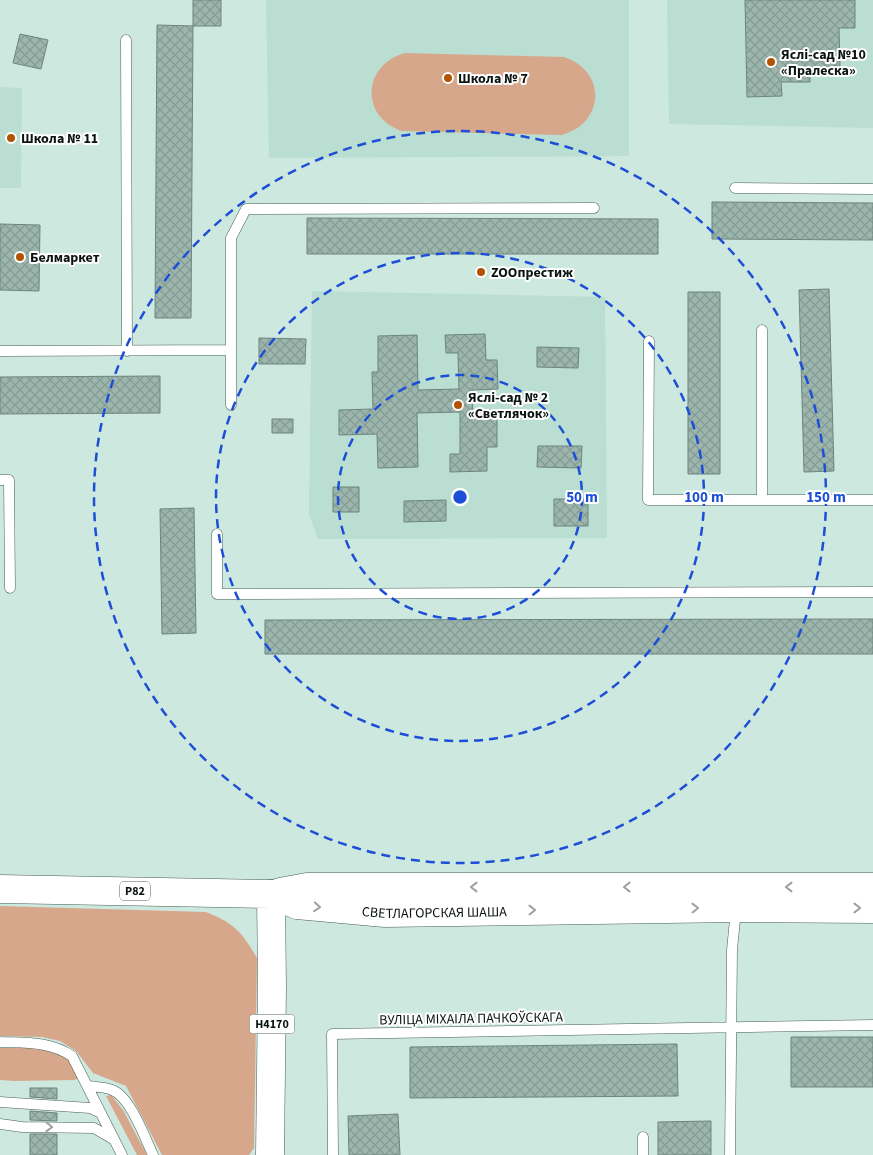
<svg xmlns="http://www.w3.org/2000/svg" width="873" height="1155" font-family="'Source Sans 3',sans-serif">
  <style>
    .built { fill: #baded1 }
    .grass { fill: #d7a78c }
    .building { fill: url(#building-cross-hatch); stroke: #6c857d }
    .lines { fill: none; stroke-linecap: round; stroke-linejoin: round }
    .lane-casing { stroke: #465e56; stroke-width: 11 }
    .secondary-casing { stroke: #465e56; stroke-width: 29 }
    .primary-casing { stroke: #465e56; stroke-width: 29 }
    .lane { stroke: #fff; stroke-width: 10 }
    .secondary { stroke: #fff; stroke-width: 28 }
    .primary { stroke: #fff; stroke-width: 28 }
    .oneway { stroke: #9da1a0 }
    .ring { fill: none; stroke: #1d4ed8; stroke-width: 2.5; stroke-dasharray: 9 6 }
    .poi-dot { fill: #b15301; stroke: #fff; stroke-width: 2 }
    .labels { text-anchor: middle; stroke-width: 4; stroke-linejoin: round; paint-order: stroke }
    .shield { fill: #fff; stroke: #545a58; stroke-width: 1 }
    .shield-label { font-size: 12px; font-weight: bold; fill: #0b1411 }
    .poi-label { font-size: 14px; font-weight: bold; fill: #0b1411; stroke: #fff; text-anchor: start }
    .street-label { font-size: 14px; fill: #0b1411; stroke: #fff }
    .centre { fill: #1d4ed8; stroke: #fff; stroke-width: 2.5 }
    .ring-label { font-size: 15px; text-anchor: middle; font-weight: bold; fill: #1d4ed8; stroke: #fff; stroke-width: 4; stroke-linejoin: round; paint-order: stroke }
  </style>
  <defs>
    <pattern id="building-cross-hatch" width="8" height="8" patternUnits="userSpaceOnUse" patternTransform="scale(1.25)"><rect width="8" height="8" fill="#9cb6ad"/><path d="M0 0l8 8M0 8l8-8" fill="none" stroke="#859c94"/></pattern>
  </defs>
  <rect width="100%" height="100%" fill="#cde8de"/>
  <path class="built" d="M266,0H629V156L269,158Z
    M667,0H873V128L669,124Z
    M0,87L22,88L21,188H0Z
    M312,291L605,297L607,538L318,539L309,514Z"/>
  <path class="grass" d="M405,53L564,57C607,71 605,123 562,135L402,131C360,117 362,65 405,53Z
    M0,906L206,912C234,923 242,932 257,958L254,1148L249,1155H162L126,1086L93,1073L76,1051L60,1041L42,1037L0,1036Z
    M0,1048H41L68,1057L78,1074L77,1079L74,1080L15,1081L0,1080Z
    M111,1095L123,1110L147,1155H137L106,1096Z"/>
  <path class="building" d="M193,0H221V26H193Z
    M745,0H855V28H839L840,66L810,67V82H781L782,96L747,97Z
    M157,25L193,26L191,318H155Z
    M20,34L48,40L41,69L13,63Z
    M712,202L873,203V240L712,239Z
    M307,218L658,219V254H307Z
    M0,224L40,225L39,291L0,290Z
    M829,289L834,471L804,472L799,290Z
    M688,292H720V474H688Z
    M485,334L486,360H497L498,389L472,390L473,417L497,416V447H487V471L450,472V454H460V412L417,413L418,467L378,468L377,434L339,435V410L373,409L372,372H378V336L417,335L418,390L459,389L458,353H446L445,335Z
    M259,338L306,339L305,364H259Z
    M537,347L579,348L578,368L537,367Z
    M160,376V413L0,414V377Z
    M272,419H293V433H272Z
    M538,446H582L581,468L537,467Z
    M333,487H359V512H333Z
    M554,499H588V526H554Z
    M446,500V521L404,522V501Z
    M194,508L196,633L162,634L160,509Z
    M873,619V654H265V620Z
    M791,1037H873V1087H791Z
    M677,1044L678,1096L410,1098V1047Z
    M30,1088H57V1099L30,1097Z
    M30,1111L57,1113V1121L30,1120Z
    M398,1114L400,1155H349L348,1116Z
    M711,1121V1155H658V1122Z
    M30,1134H57V1155H30Z"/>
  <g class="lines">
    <g class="lane-casing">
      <path id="lane" d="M126,40L127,351
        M735,188L873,189
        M649,341L648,500H873
        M231,350V405
        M0,351L231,350V238L246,209L594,208
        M0,480H9L10,588
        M762,500V330
        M217,534V594L873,592
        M0,1042C26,1043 49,1041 72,1056L122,1155
        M88,1086C96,1087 105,1087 112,1090C130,1096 145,1138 153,1155
        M0,1102L90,1108L101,1113
        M0,1124L22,1127L94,1128L113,1139
        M333,1155L332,1034L873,1025
        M643,1155V1137
        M730,1155L732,950L736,909"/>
    </g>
    <g class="secondary-casing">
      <g id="secondary">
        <path d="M280,892L307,887H873"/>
        <path id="s1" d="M271,894L297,905L385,913L736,908L873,909"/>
      </g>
    </g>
    <g class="primary-casing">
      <path id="primary" d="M0,889L271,894L272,987L270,1155"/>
    </g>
    <use href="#lane" class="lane"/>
    <use href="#secondary" class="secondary"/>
    <use href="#primary" class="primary"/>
  </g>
  <defs><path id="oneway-chevron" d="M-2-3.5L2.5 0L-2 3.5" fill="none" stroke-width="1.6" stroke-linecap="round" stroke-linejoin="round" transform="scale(1.25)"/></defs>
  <g class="oneway">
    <use href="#oneway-chevron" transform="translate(474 887) rotate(180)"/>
    <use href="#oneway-chevron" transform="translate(627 887) rotate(180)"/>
    <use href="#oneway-chevron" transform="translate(789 887) rotate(180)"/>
    <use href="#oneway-chevron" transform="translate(317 907) rotate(5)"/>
    <use href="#oneway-chevron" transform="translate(695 908) rotate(-1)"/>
    <use href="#oneway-chevron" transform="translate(857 908)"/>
    <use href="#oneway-chevron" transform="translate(532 910) rotate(-1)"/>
    <use href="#oneway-chevron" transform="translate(49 1127) rotate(1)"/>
  </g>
  <g class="ring">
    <circle cx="460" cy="497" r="122"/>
    <circle cx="460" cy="497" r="244"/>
    <circle cx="460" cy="497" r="366"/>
  </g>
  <g class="poi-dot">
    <circle cx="771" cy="62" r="5"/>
    <circle cx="448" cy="78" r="5"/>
    <circle cx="11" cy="138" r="5"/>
    <circle cx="20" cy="257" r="5"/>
    <circle cx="481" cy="272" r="5"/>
    <circle cx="458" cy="405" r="5"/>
  </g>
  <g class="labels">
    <g class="shield">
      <rect x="120" y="881.5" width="30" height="19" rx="4"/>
      <rect x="249.5" y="1014.5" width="45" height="19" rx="4"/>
    </g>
    <g class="shield-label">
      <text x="135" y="895">Р82</text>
      <text x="272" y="1028">Н4170</text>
    </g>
    <g class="poi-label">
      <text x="781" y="59">Яслі-сад №10<tspan x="781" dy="16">«Пралеска»</tspan></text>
      <text x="458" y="83">Школа № 7</text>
      <text x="21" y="143">Школа № 11</text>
      <text x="30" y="262">Белмаркет</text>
      <text x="491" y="277">ZOOпрестиж</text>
      <text x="468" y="402">Яслі-сад № 2<tspan x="468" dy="16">«Светлячок»</tspan></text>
    </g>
    <g class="street-label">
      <text dy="5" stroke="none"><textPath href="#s1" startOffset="166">СВЕТЛАГОРСКАЯ ШАША</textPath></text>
      <text transform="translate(471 1018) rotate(-1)" y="5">ВУЛІЦА МІХАІЛА ПАЧКОЎСКАГА</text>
    </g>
  </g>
  <circle cx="460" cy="497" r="8" class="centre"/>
  <g class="ring-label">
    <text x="582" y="502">50 m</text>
    <text x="704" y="502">100 m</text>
    <text x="826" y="502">150 m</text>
  </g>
</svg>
